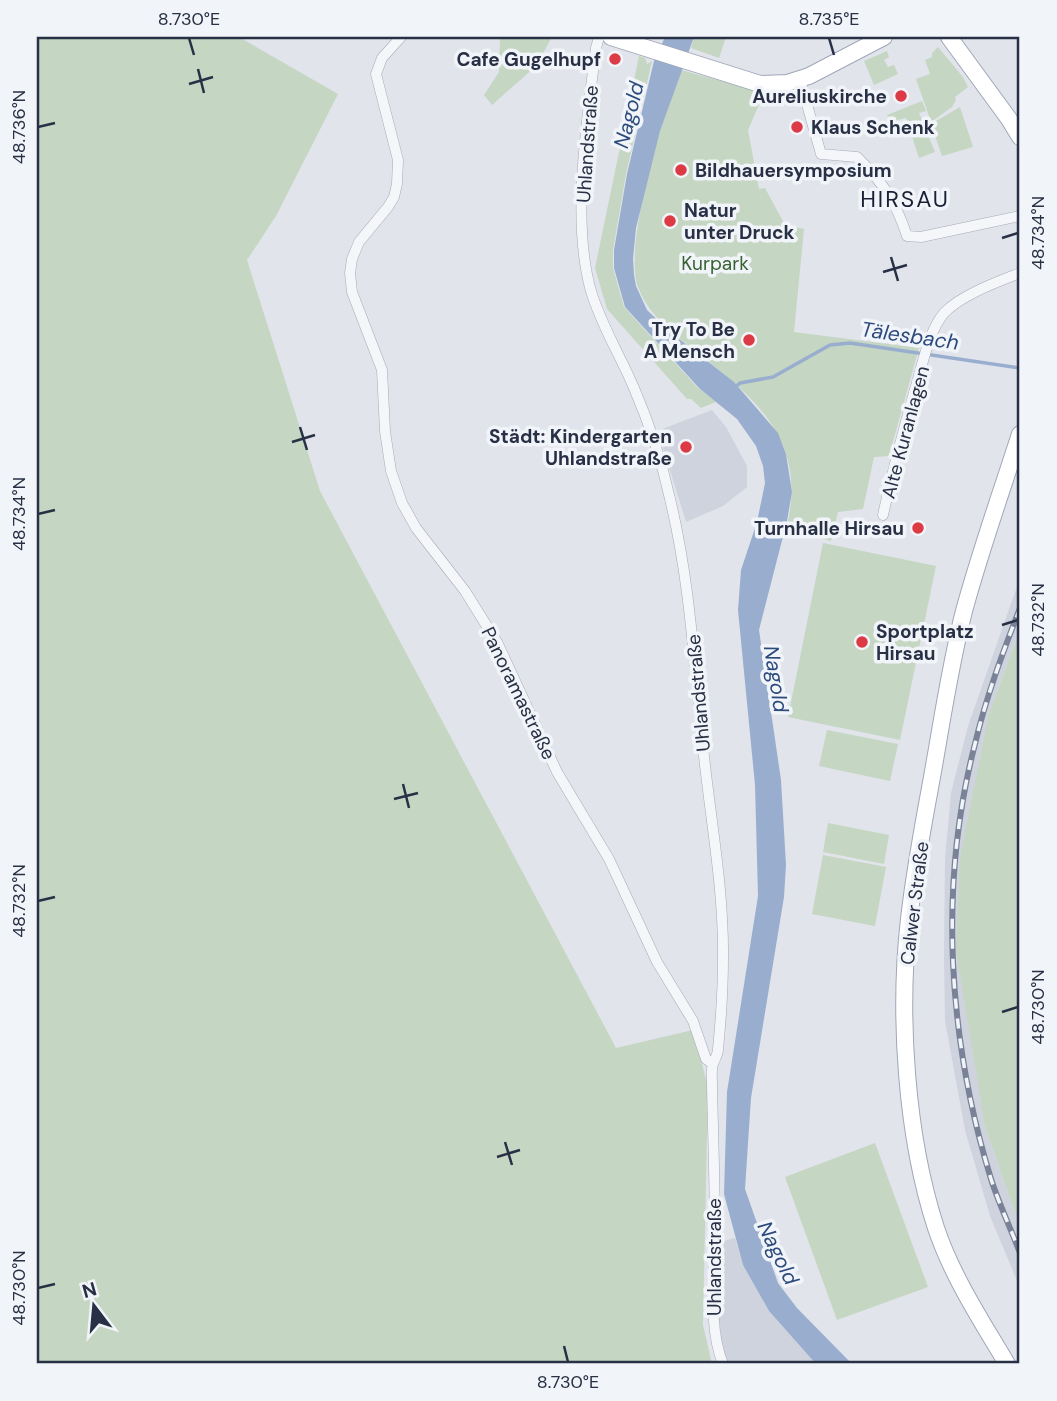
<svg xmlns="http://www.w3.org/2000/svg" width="1057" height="1401" font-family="'DM Sans',sans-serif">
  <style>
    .built { fill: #cfd3de }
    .green { fill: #c5d6c2 }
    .water { fill: #99aecf }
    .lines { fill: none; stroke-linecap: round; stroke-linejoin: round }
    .stream { stroke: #99aecf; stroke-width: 3.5 }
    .minor-casing { stroke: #a6aab6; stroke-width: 11 }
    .primary-casing { stroke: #9fa7b8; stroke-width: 18 }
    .minor { stroke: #f5f6f9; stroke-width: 10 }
    .primary { stroke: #fff; stroke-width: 16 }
    .rail-casing { stroke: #798297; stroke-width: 6 }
    .rail { stroke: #f1f4f8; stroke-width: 3.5; stroke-dasharray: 10; stroke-linecap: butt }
    .ticks { fill: none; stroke: #283045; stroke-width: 2.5 }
    .poi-dot { fill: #dc3b46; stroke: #f1f4f8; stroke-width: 2.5 }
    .labels { text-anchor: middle; stroke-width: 7; stroke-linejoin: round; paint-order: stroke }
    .poi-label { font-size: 19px; font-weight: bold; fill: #283045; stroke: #f1f4f8; text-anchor: end }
    .street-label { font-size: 19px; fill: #283045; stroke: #f1f4f8 }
    .park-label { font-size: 19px; fill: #386233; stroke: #f1f4f8 }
    .water-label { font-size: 21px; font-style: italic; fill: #2d4a7d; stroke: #f1f4f8 }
    .quarter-label { font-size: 23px; letter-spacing: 2px; fill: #1a2136; stroke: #f1f4f8 }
    .neatline { fill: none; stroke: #283045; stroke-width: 2.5 }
    .ticks-label { font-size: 18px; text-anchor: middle; fill: #283045 }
  </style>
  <rect width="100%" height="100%" fill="#e1e4eb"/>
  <path class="built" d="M712,410L726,427L747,466V487L723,506L686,522L660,438L662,429Z
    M1020,578V630L989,714L985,1126L1020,1227V1288L990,1216L965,1130L945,1021L944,956L945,858L951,793L968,726Z
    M735,1238L743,1265L769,1311L816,1364H728L723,1355L719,1319L720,1242Z"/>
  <path class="green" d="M37,37H239L338,94L276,216L247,260L320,491L616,1048L693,1030L708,1087L703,1325L712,1364H37Z
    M500,37H552L536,66L492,105L484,95L499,72Z
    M694,37H726L719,58L691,48Z
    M938,47L963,77L968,87L955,97L956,100L952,107L931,122L916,79L930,74L925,60L932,57V53Z
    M887,51L889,57L884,60L888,67L894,65L898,74L874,85L864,61Z
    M639,56L645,58L647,64L652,61L626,174L613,250V268L624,307L698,388L716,402L701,408L691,399H687L607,309L595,268Z
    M681,70L764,93L748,130L759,189L765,188L785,225L804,229L794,332L919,348L889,456L874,457L863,509L838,512L831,541L786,529C809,442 757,399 694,350C671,332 649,315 638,287C623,249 663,109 681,70Z
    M922,101L926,111L919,113L935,152L919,158L906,118L890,122L887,115Z
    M960,107L973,147L942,156L931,124Z
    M823,543L936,566L900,740L788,717Z
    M1020,630V1227L985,1126L956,951L960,858L989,714Z
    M827,730L898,744L890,781L819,766Z
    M828,823L889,835L884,864L823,852Z
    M823,855L886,867L875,926L812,914Z
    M875,1143L928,1287L837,1320L785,1177Z"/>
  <path class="water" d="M665,37H694L660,131L636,228L633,259L634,275L636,286L647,310L669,331L734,382L778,433L786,454L792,492L787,521L759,630L781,780L786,865L784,897L751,1098L745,1189L778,1283L797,1308L852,1364H816L769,1311L743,1265L724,1194L727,1092L758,896L755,785L738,610L741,570L757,522L765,483L763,466L756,446L737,419L700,389L625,307L614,268V250L627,174L654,61Z"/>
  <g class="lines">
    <path class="stream" d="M734,388L740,383L773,377L830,345L850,343L1020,368"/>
    <g class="minor-casing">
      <path id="minor" d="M401,37L382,58L376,74L398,160L397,184L394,197L388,207L359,242L352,259L350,273L352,292L382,370L385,431L391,471L402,503L416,528L465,591L498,644L557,772L609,859L657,962L693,1021L706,1059L713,1064
        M599,37L596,48C587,119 571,222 591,291C601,325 620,355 634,388C649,423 662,462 670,499C690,581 694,664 703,747C710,817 724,888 723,959C723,989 721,1019 718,1049C718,1055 715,1058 713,1064C711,1070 712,1078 712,1085C713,1135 715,1186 715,1236C716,1278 707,1324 723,1364
        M800,80L821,154L857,157C884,184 895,200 907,236L921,237L1020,216
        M883,515C893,469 905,424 918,379C924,358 930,330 944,313C961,295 997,282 1020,273"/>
    </g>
    <g class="primary-casing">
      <path id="primary" d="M611,37L760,84L787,83L809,76L884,37
        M949,37L1009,119L1020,137
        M1007,1364C981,1320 952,1276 936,1228C906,1136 898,1015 909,919C914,875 922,831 930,788C941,729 949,669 964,611C980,552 1001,493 1020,434"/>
    </g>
    <use href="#minor" class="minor"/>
    <use href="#primary" class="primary"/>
    <g class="rail-casing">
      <path id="rail" d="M1020,608C1003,652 986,697 975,744C938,886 948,1039 991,1179C999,1204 1011,1229 1020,1253"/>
    </g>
    <use href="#rail" class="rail"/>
  </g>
  <path class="ticks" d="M189,38L194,55M829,38L834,55M198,69L204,93M189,84L213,77M38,127L55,123M1002,238L1018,233M891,257L898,281M883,272L907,265M300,427L307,450M292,442L315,435M38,514L55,510M1002,625L1018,620M403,784L409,808M394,799L418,793M38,901L55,897M1002,1012L1018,1007M505,1142L512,1165M497,1157L520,1150M38,1288L55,1284M564,1346L568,1362"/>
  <g class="poi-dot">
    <circle cx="615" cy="59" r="7"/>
    <circle cx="901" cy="96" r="7"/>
    <circle cx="797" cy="127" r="7"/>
    <circle cx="681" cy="170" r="7"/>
    <circle cx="670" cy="221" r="7"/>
    <circle cx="749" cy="340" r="7"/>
    <circle cx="686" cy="447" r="7"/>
    <circle cx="918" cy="528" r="7"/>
    <circle cx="862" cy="642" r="7"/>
  </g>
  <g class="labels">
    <g class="poi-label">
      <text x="601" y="66">Cafe Gugelhupf</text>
      <text x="887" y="103">Aureliuskirche</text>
      <text x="811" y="134" text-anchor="start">Klaus Schenk</text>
      <text x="695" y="177" text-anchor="start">Bildhauersymposium</text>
      <text x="684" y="217" text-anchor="start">Natur<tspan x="684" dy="22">unter Druck</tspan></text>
      <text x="735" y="336">Try To Be<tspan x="735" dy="22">A Mensch</tspan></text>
      <text x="672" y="443">Städt: Kindergarten<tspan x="672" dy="22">Uhlandstraße</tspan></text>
      <text x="904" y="535">Turnhalle Hirsau</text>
      <text x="876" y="638" text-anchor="start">Sportplatz<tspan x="876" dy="22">Hirsau</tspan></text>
    </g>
    <g class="street-label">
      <text transform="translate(587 144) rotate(-86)" y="7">Uhlandstraße</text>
      <text transform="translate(905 432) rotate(-75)" y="7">Alte Kuranlagen</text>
      <text transform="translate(519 693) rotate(64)" y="7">Panoramastraße</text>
      <text transform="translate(698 693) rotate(-95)" y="7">Uhlandstraße</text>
      <text transform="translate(914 903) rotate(-83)" y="7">Calwer Straße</text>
      <text transform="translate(714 1257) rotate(-90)" y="7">Uhlandstraße</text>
    </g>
    <g class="park-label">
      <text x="715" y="270">Kurpark</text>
    </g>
    <g class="water-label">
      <text transform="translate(629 115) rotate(-76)" y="7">Nagold</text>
      <text transform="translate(910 336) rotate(8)" y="7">Tälesbach</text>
      <text transform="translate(776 679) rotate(81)" y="7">Nagold</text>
      <text transform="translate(778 1253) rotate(64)" y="7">Nagold</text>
    </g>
    <g class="quarter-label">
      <text x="905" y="207">HIRSAU</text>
    </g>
  </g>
  <rect width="1057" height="1401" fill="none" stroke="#f1f4f8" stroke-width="77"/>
  <g transform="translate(94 1306) rotate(344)" stroke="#f1f4f8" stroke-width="5" paint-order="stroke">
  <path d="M0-5L12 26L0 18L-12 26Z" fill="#283045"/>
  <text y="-10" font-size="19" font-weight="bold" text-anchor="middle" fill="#283045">N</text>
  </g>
  <rect x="38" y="38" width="980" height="1324" class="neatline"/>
  <g class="ticks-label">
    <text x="189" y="25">8.730°E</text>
    <text x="829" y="25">8.735°E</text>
    <text transform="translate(19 127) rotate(-90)" y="6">48.736°N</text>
    <text transform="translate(1038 233) rotate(-90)" y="6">48.734°N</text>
    <text transform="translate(19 514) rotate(-90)" y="6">48.734°N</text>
    <text transform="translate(1038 620) rotate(-90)" y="6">48.732°N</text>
    <text transform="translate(19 901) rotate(-90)" y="6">48.732°N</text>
    <text transform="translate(1038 1007) rotate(-90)" y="6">48.730°N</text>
    <text transform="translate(19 1288) rotate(-90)" y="6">48.730°N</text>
    <text x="568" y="1388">8.730°E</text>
  </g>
</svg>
